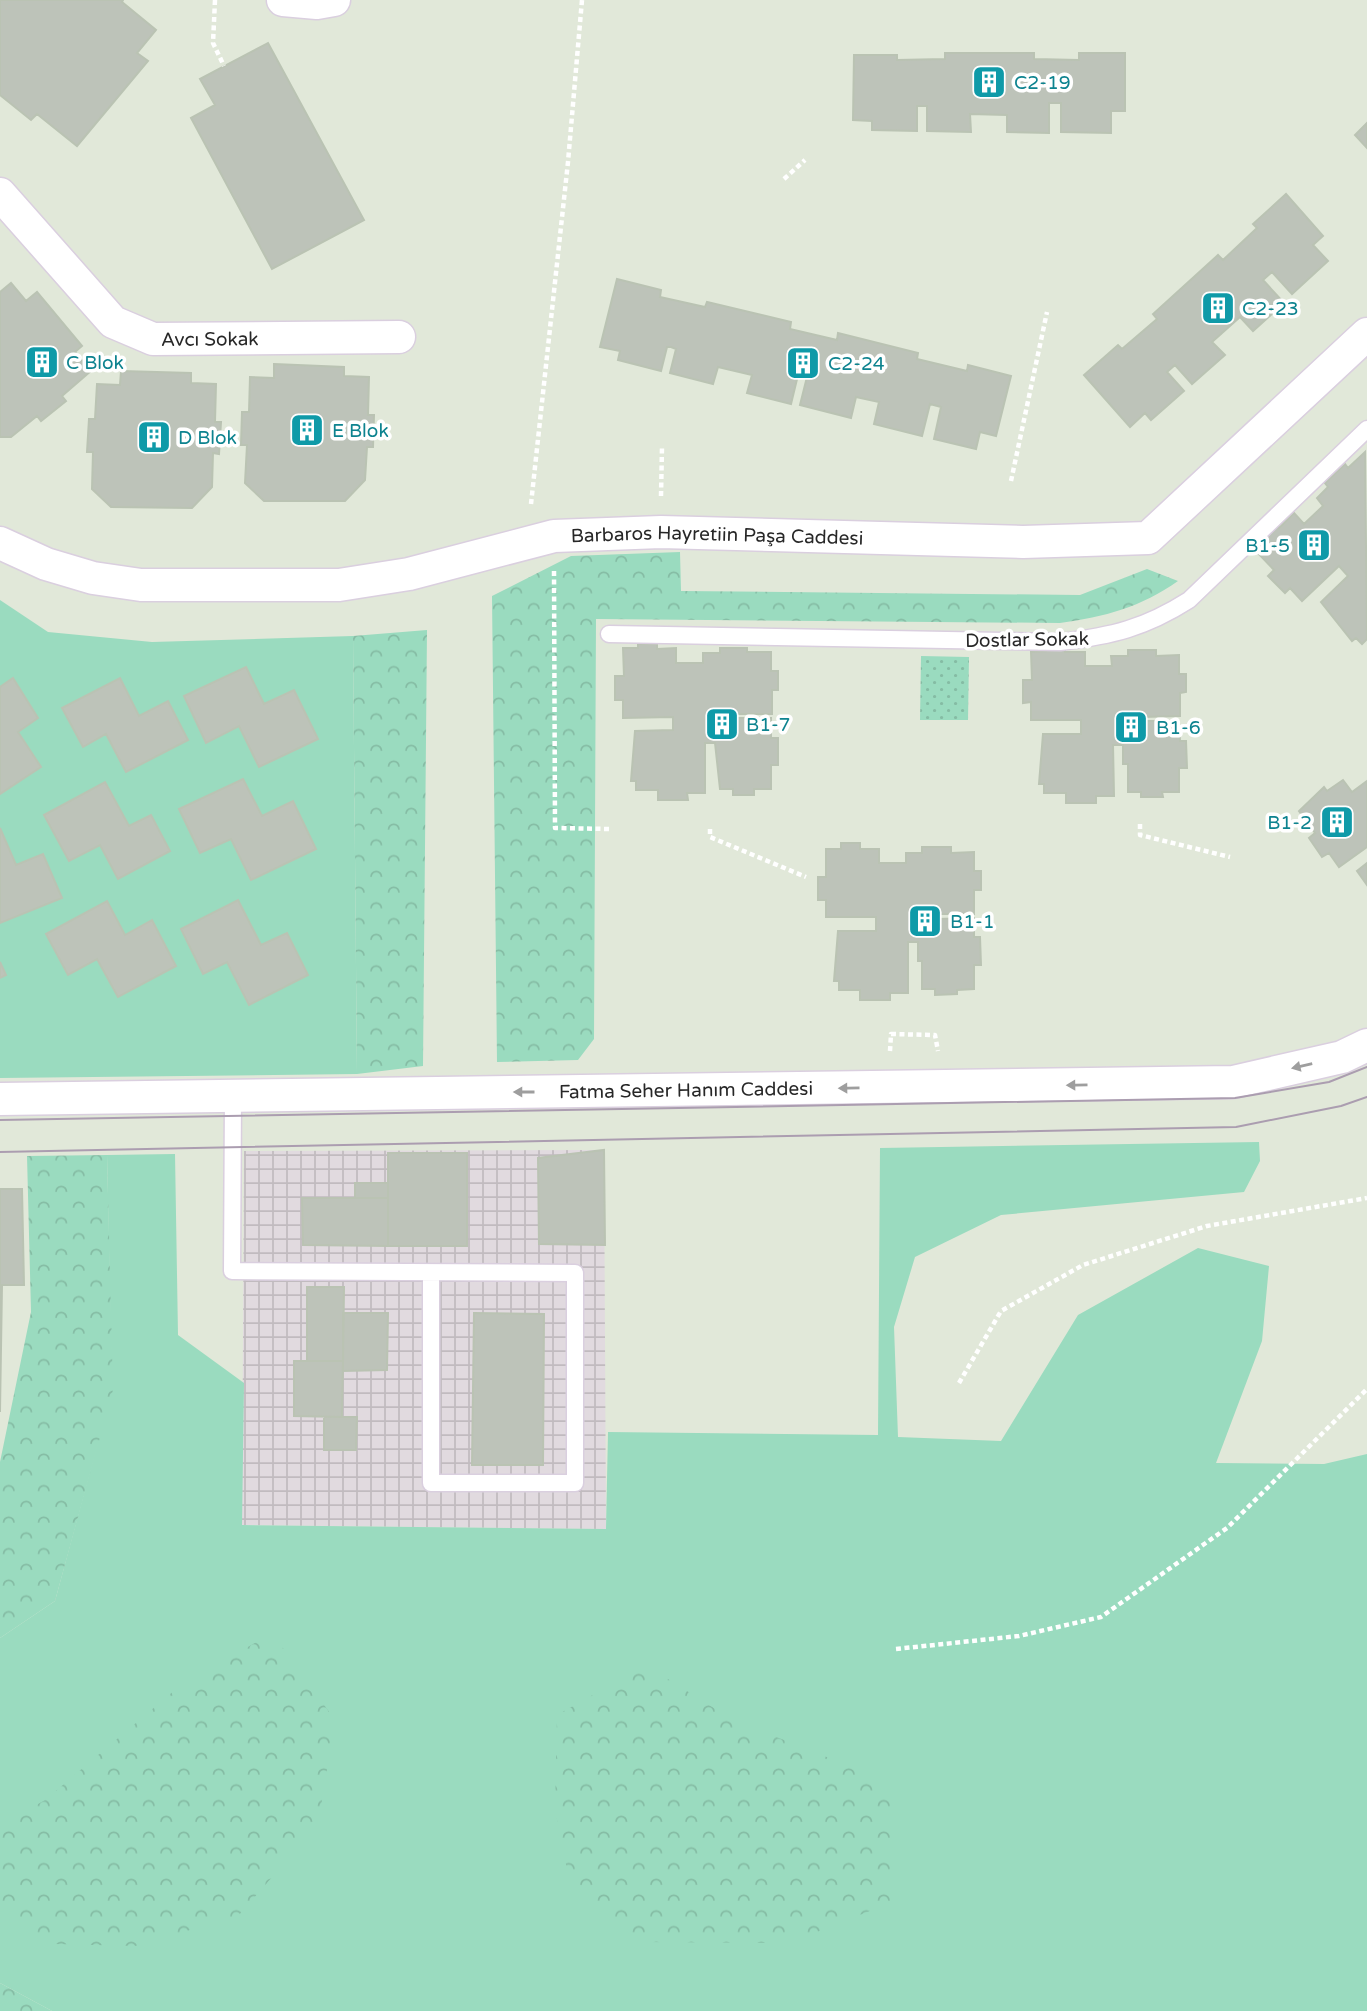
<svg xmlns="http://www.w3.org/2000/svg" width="1367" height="2011" font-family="'Varela Round',sans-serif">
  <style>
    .industrial { fill: url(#industrial-grid) }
    .grass { fill: #9adbbf }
    .forest { fill: url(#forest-crowns) }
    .park { fill: url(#park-dots) }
    .building { fill: #bdc3b9; stroke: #bac3b3; stroke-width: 2 }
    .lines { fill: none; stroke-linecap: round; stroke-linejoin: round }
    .lane-casing { stroke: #dacfdf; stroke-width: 19 }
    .street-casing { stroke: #dacfdf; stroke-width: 35 }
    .path { stroke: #fff; stroke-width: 4.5; stroke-dasharray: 5 3.5; stroke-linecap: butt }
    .lane { stroke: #fff; stroke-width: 16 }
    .street { stroke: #fff; stroke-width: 32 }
    .tram { stroke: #ab9db0; stroke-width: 2 }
    .oneway { fill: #9e9e9e }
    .labels { text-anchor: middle; stroke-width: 7; stroke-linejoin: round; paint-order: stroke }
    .culture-label { font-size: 19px; fill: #0d838f; stroke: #fff; text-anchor: start }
    .street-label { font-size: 19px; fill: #272727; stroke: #fff }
  </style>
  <defs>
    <pattern id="industrial-grid" width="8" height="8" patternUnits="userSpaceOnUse" patternTransform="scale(1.75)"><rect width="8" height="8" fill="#e1dadf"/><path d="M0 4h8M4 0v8" fill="none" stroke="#c1bbbf"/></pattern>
    <pattern id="forest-crowns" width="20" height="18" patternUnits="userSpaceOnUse" patternTransform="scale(1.75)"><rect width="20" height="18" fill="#9adbbf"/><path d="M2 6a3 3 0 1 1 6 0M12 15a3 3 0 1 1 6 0" fill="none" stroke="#85bca4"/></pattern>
    <pattern id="park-dots" width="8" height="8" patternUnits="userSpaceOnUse" patternTransform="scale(1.75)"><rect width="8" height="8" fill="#9adbbf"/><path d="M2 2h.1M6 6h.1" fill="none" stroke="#85bca4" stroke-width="1.8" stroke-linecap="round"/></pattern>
  </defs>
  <rect width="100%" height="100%" fill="#e1e8d9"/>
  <path class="industrial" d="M604,1150L606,1529L242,1525L244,1151Z"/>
  <path class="grass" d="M0,600L48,632L152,642L353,636L357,1074L0,1078Z
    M1259,1142L1260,1161L1244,1192L1001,1215L915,1257L894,1327L898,1437L1001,1441L1078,1315L1198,1248L1269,1266L1262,1341L1216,1463L1324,1464L1367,1454V2011H52L0,1983V1638L55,1601L112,1390L107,1155L175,1154L178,1335L244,1383L242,1525L606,1529L608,1432L878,1435L880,1148Z"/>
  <path class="forest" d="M680,552L681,591L1080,595L1147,569L1178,581C1141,607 1105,617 1060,623L596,619L594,1039L578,1060L497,1062L492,596L571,556Z
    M427,630L423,1066L357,1074L353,636Z
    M107,1155L113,1390L55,1601L0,1638V1462L31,1312L27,1156Z
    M272,1633L335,1720L318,1825L238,1916L135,1946L55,1944L0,1909V1826L45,1800L176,1689Z
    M646,1665L731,1719L892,1783L895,1901L789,1943L641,1942L570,1884L555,1809L557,1715Z
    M0,1983L52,2011H0Z"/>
  <path class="park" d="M921,656L969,657L968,720H920Z"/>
  <path class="building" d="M0,0H123L122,2L156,30L137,53L148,61L77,146L37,114L31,120L0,95Z
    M268,43L364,220L272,269L191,118L215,105L200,79Z
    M945,53H1034V59L1079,60V53H1125V111H1111V133L1061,132V103H1049V133L1007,132V115L970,114L971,132L927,131V106H917V131L872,130V121L853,120L854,55H897V60L945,59Z
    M1367,123V148L1355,135Z
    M1286,194L1323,236L1313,245L1328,261L1292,294L1272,272L1263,280L1284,303L1253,331L1240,317L1212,342L1225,355L1192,384L1175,365L1167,372L1184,391L1151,420L1145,413L1130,427L1084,375L1118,345L1122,349L1157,319L1153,314L1218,255L1223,260L1257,228L1253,224Z
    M617,279L661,290L660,297L705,307L707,302L791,322L790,329L837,340L838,333L918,353L917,359L967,371L968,365L1011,376L996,436L980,432L976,449L934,439L941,407L930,404L922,436L874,424L879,402L856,397L851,418L800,405L807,377L798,375L791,404L747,393L752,375L718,367L713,384L670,373L676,349L671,347H667L661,371L618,360L620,351L600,347Z
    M11,283L26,301L37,292L82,346L75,352L91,371L62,396L66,401L41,421L37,416L11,437H0V292Z
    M274,364L344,367V376L369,377L368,415H374L373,447H367L365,480L345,501H264L245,483L247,445H241L242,412H249L250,377L274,378Z
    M121,371L191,373V383L216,384L215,422H221L219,454L213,453L212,487L192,508L111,507L92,489L93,452H87L89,419H95L97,384L120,385Z
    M1365,452L1367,639L1362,644L1356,638L1352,641L1321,602L1348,576L1339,566L1302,601L1290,588L1285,593L1268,576L1274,570L1255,550L1266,540L1263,536L1276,524L1279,528L1294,513L1304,524L1323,506L1317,498L1328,487L1325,483L1345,464L1348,468Z
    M638,644H657V649L676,648V663H703V653H720V648H747V652H771V671H778V690H772V714H733V718H771V738H778V765H771V789H754V795H733V789H720L715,743H705V793H687L688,800H658V790H636V781H631L635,731L673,730V717L623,718V700H615V676H624L623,648H638Z
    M1046,646H1065V652H1085V666H1112L1111,656H1128V650H1156V656L1179,655V674H1186V692L1180,693V716L1141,717V721H1179L1180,741H1186L1187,768H1179V792H1162L1163,797H1141V792H1128V764H1123V745H1113L1114,796H1096V803H1066V793H1044V784H1039L1043,734H1081V720H1031V702L1023,703V680H1032L1031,652L1046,651Z
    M246,667L264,704L294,690L318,739L259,767L239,726L206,743L184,696Z
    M13,678L38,718L18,732L41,767L0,794V687Z
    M120,678L139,716L168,701L188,740L126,772L106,734L83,747L62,708Z
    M243,779L262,816L293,801L316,849L251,880L231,839L200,853L179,809Z
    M1343,780L1352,792L1367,781V847L1339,867L1329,853L1322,857L1309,838L1315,833L1299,811L1324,787L1327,791Z
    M105,782L129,826L151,815L170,851L118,879L100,845L69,861L44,815Z
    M0,828L16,865L43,854L62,898L0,923Z
    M841,843H860V849H879V863H906V853H922V847H951V853L974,852V871H981V890H974V914H936V919L974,918V937H980L981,965H974V989L957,990V994L935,995V989H922V961H918V942H908V993H890V1000H860V990H839V981H834L838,931H876V917H826V900H818V877H826V849H841Z
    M1367,863V885L1357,871Z
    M238,900L261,945L287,933L308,975L249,1005L227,962L203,974L181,929Z
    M107,901L125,935L152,920L176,966L118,997L97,959L68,975L46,934Z
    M0,962L6,975L0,978Z
    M604,1150L605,1245L539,1244L538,1158Z
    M388,1153H467V1246H388Z
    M355,1183H388V1198H355Z
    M0,1189H22L24,1285H0Z
    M302,1198H388V1246L303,1245Z
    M0,1285H2L0,1412Z
    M307,1287H344L343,1361H307Z
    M343,1313H388L387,1370L343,1371Z
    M474,1313L544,1314L543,1465H472Z
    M294,1361H343L342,1417L294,1416Z
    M324,1417H357L356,1450H324Z"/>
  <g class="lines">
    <g class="lane-casing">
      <path id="lane" d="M609,634L1060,642C1112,636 1145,628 1189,600L1367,429
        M233,1095L232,1271L575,1273V1483H431V1273"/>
    </g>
    <g class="street-casing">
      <g id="street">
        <path d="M283,0L317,3L334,0"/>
        <path id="s1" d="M0,194L113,322L153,339L399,337"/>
        <path id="s2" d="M0,543L46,564L93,578L141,585H339L409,574L554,536L661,532L1023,542L1148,538L1367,334"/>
        <path id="s3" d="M0,1099L1233,1082L1342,1057L1367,1045"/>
      </g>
    </g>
    <path class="path" d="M215,0L213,43L224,66
      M784,179L805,160
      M1011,481L1047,312
      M661,496L662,447
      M531,504L568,162L582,0
      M554,571L555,828L609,829
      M1140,824V835L1230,857
      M710,829V837L806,877
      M890,1051L891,1034L935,1035L938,1051
      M959,1383L1001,1311L1083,1265L1207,1226L1367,1198
      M896,1649L1019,1636L1101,1617L1227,1528L1367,1389"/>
    <use href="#lane" class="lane"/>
    <use href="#street" class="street"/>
    <path class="tram" d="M0,1120L1235,1098L1329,1082L1367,1067
      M0,1152L1236,1127L1341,1106L1367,1097"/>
  </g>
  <defs><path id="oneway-solid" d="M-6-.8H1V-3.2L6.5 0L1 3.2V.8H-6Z" transform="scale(1.75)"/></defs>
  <g class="oneway">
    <use href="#oneway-solid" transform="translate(1302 1066) rotate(167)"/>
    <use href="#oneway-solid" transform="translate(1077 1085) rotate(179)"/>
    <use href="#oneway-solid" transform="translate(849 1088) rotate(179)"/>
    <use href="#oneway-solid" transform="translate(524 1092) rotate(180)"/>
  </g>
  <defs>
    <g id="building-square" transform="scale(1.75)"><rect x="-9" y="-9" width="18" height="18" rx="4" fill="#0f9aa8" stroke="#fff"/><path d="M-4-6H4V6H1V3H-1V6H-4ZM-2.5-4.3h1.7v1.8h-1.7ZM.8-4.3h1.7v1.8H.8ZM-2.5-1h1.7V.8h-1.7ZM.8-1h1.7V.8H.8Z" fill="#fff"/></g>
  </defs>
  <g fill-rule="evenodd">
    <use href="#building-square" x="989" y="82"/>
    <use href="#building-square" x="1218" y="308"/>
    <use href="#building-square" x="42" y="362"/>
    <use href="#building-square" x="803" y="363"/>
    <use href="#building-square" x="307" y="430"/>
    <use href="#building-square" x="154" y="437"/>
    <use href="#building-square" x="1314" y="545"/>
    <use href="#building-square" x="722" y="724"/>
    <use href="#building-square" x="1131" y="727"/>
    <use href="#building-square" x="1337" y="822"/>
    <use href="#building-square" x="925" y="921"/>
  </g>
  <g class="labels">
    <g class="culture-label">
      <text x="1014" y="89">C2-19</text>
      <text x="1242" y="315">C2-23</text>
      <text x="66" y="369">C Blok</text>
      <text x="828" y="370">C2-24</text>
      <text x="332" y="437">E Blok</text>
      <text x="178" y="444">D Blok</text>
      <text x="1290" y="552" text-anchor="end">B1-5</text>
      <text x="746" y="731">B1-7</text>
      <text x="1156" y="734">B1-6</text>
      <text x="1312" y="829" text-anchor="end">B1-2</text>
      <text x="950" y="928">B1-1</text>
    </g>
    <g class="street-label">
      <text dy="7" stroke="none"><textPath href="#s1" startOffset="271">Avcı Sokak</textPath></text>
      <text dy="7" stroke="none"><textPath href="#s2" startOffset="730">Barbaros Hayretiin Paşa Caddesi</textPath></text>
      <text transform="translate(1027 639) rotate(-1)" y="7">Dostlar Sokak</text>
      <text dy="7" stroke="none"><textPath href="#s3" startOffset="686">Fatma Seher Hanım Caddesi</textPath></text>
    </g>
  </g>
</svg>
